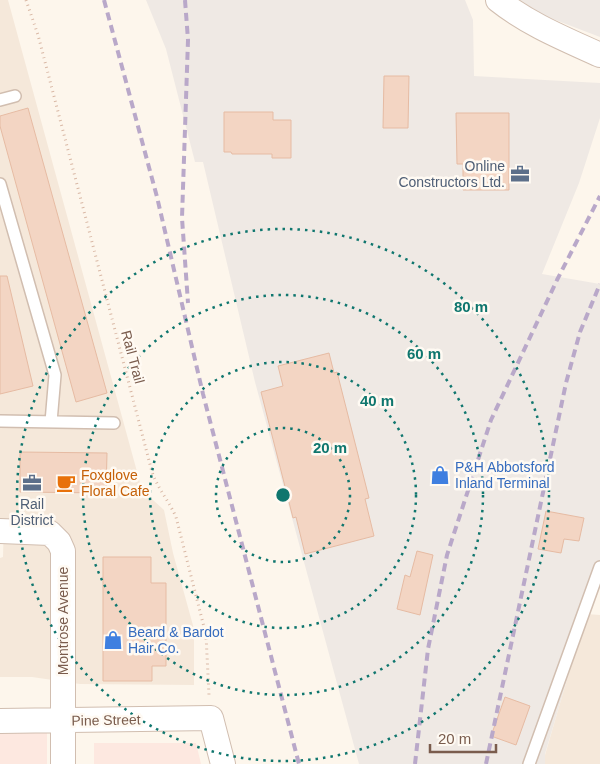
<svg xmlns="http://www.w3.org/2000/svg" width="600" height="764" font-family="Arial,sans-serif">
  <style>
    .residential { fill: #f5e8da }
    .commercial { fill: #fde8e0 }
    .industrial { fill: #efe9e4 }
    .building { fill: #f3d5c3; stroke: #e6bba3 }
    .lines { fill: none; stroke-linecap: round; stroke-linejoin: round }
    .service-casing { stroke: #d1beb0; stroke-width: 14 }
    .minor-casing { stroke: #d1beb0; stroke-width: 26 }
    .path { stroke: #d9b8a5; stroke-width: 3; stroke-dasharray: 1 4; stroke-linecap: butt }
    .service { stroke: #fff; stroke-width: 11 }
    .minor { stroke: #fff; stroke-width: 24 }
    .rail { stroke: #b9a8c9; stroke-width: 4; stroke-dasharray: 8 5; stroke-linecap: butt }
    .ring { fill: none; stroke: #0f766e; stroke-width: 2.5; stroke-dasharray: 2.5 5 }
    .labels { text-anchor: middle; stroke-width: 5; stroke-linejoin: round; paint-order: stroke }
    .service-label { font-size: 14px; fill: #4e5e75; stroke: #fffaf3; text-anchor: end }
    .street-label { font-size: 14px; fill: #7a5c4d; stroke: #fffaf3 }
    .shop-label { font-size: 14px; fill: #366cbe; stroke: #fffaf3; text-anchor: start }
    .food-label { font-size: 14px; fill: #c56008; stroke: #fffaf3; text-anchor: start }
    .centre { fill: #0f766e; stroke: #fffaf3; stroke-width: 2.5 }
    .ring-label { font-size: 15px; text-anchor: middle; font-weight: bold; fill: #0f766e; stroke: #fffaf3; stroke-width: 5; stroke-linejoin: round; paint-order: stroke }
  </style>
  <rect width="100%" height="100%" fill="#fdf6ec"/>
  <path class="residential" d="M0,0H8L142,490L164,510L173,553L194,629V685L80,684L32,677H0V558L3,557L4,520L0,519Z
    M586,614L600,615V764H545V755Z"/>
  <path class="commercial" d="M47,724V764H0V725Z
    M94,743H196L201,764H94Z"/>
  <path class="industrial" d="M146,0H465L473,20L474,76L600,83V118L579,183L542,274L600,284V568L545,754V764H359L255,382L203,162H195L166,49Z
    M520,0H600V37L545,16Z"/>
  <path class="building" d="M384,76H409L408,128H383Z
    M28,108L107,393L76,402L0,126V116Z
    M224,112H273V120H291V158H272V154H232L231,152H224Z
    M456,113H509V190H463V164H457Z
    M0,276H7L33,386L0,394Z
    M329,353L334,373L337,372L369,498L365,499L374,536L305,554L296,517L293,518L261,392L283,386L278,366Z
    M20,452L107,453L106,493L20,492Z
    M546,511L584,518L579,541L564,539L561,553L538,549Z
    M417,551L433,555L420,615L397,609L405,575L410,577Z
    M103,557H151V583H166V666H152V681H103Z
    M505,697L530,706L516,745L491,736Z"/>
  <g class="lines">
    <g class="service-casing">
      <path id="service" d="M0,100L15,96
        M0,184L55,375L51,422
        M0,421L114,423
        M529,764L600,567"/>
    </g>
    <g class="minor-casing">
      <path id="minor" d="M498,0C528,24 565,39 600,55
        M0,531L50,533L59,542L63,551V764
        M0,721L211,718L223,764"/>
    </g>
    <path class="path" d="M26,0L38,35L152,472C158,489 169,501 176,517L206,635L209,695"/>
    <use href="#service" class="service"/>
    <use href="#minor" class="minor"/>
    <path class="rail" d="M104,0L157,197L203,394L299,764
      M185,0L188,40L182,218L188,303
      M415,764L428,649L447,555L491,420L557,280L600,196
      M486,764L566,383L580,332L600,284"/>
  </g>
  <g class="ring">
    <circle cx="283" cy="495" r="67"/>
    <circle cx="283" cy="495" r="133"/>
    <circle cx="283" cy="495" r="200"/>
    <circle cx="283" cy="495" r="266"/>
  </g>
  <defs>
    <g id="office-bare" transform="scale(1.5)"><path d="M-6-3h4V-5.5h4V-3h4V5H-6ZM-1-4.5V-3h2v-1.5ZM-6 0V1H6V0Z" fill="#5c6f8a" stroke="#fffaf3" stroke-width="2.5" paint-order="stroke"/></g>
    <g id="shop-bare" transform="scale(1.5)"><path d="M-5-2.5h2.3a2.7 3.5 0 0 1 5.4 0H5L5.5 6h-11ZM-1.5-2.5h3a1.5 2.3 0 0 0-3 0Z" fill="#3f7fe0" stroke="#fffaf3" stroke-width="2.5" paint-order="stroke"/></g>
    <g id="cafe-bare" transform="scale(1.5)"><path d="M-5.5-4.5H6V0H3Q3 3.5 0 3.5H-2.5Q-5.5 3.5-5.5 0ZM3-3.2v2h1.7v-2ZM-6 4.5H4V6H-6Z" fill="#e8710a" stroke="#fffaf3" stroke-width="2.5" paint-order="stroke"/></g>
  </defs>
  <g fill-rule="evenodd">
    <use href="#office-bare" x="520" y="174"/>
    <use href="#shop-bare" x="440" y="475"/>
    <use href="#office-bare" x="32" y="483"/>
    <use href="#cafe-bare" x="66" y="483"/>
    <use href="#shop-bare" x="113" y="640"/>
  </g>
  <g class="labels">
    <g class="service-label">
      <text x="505" y="171">Online<tspan x="505" dy="16">Constructors Ltd.</tspan></text>
      <text x="32" y="509" text-anchor="middle">Rail<tspan x="32" dy="16">District</tspan></text>
    </g>
    <g class="street-label">
      <text transform="translate(133 357) rotate(75)" y="5">Rail Trail</text>
      <text transform="translate(63 621) rotate(-90)" y="5">Montrose Avenue</text>
      <text transform="translate(106 720) rotate(-1)" y="5">Pine Street</text>
    </g>
    <g class="shop-label">
      <text x="455" y="472">P&amp;H Abbotsford<tspan x="455" dy="16">Inland Terminal</tspan></text>
      <text x="128" y="637">Beard &amp; Bardot<tspan x="128" dy="16">Hair Co.</tspan></text>
    </g>
    <g class="food-label">
      <text x="81" y="480">Foxglove<tspan x="81" dy="16">Floral Cafe</tspan></text>
    </g>
  </g>
  <circle cx="283" cy="495" r="8" class="centre"/>
  <g class="ring-label">
    <text x="471" y="312">80 m</text>
    <text x="424" y="359">60 m</text>
    <text x="377" y="406">40 m</text>
    <text x="330" y="453">20 m</text>
  </g>
  <path d="M430 744v8h66v-8" fill="none" stroke="#7a5c4d" stroke-width="2.5"/>
  <text x="438" y="744" font-size="15" fill="#7a5c4d" stroke="#fffaf3" stroke-width="4" paint-order="stroke">20 m</text>
</svg>
